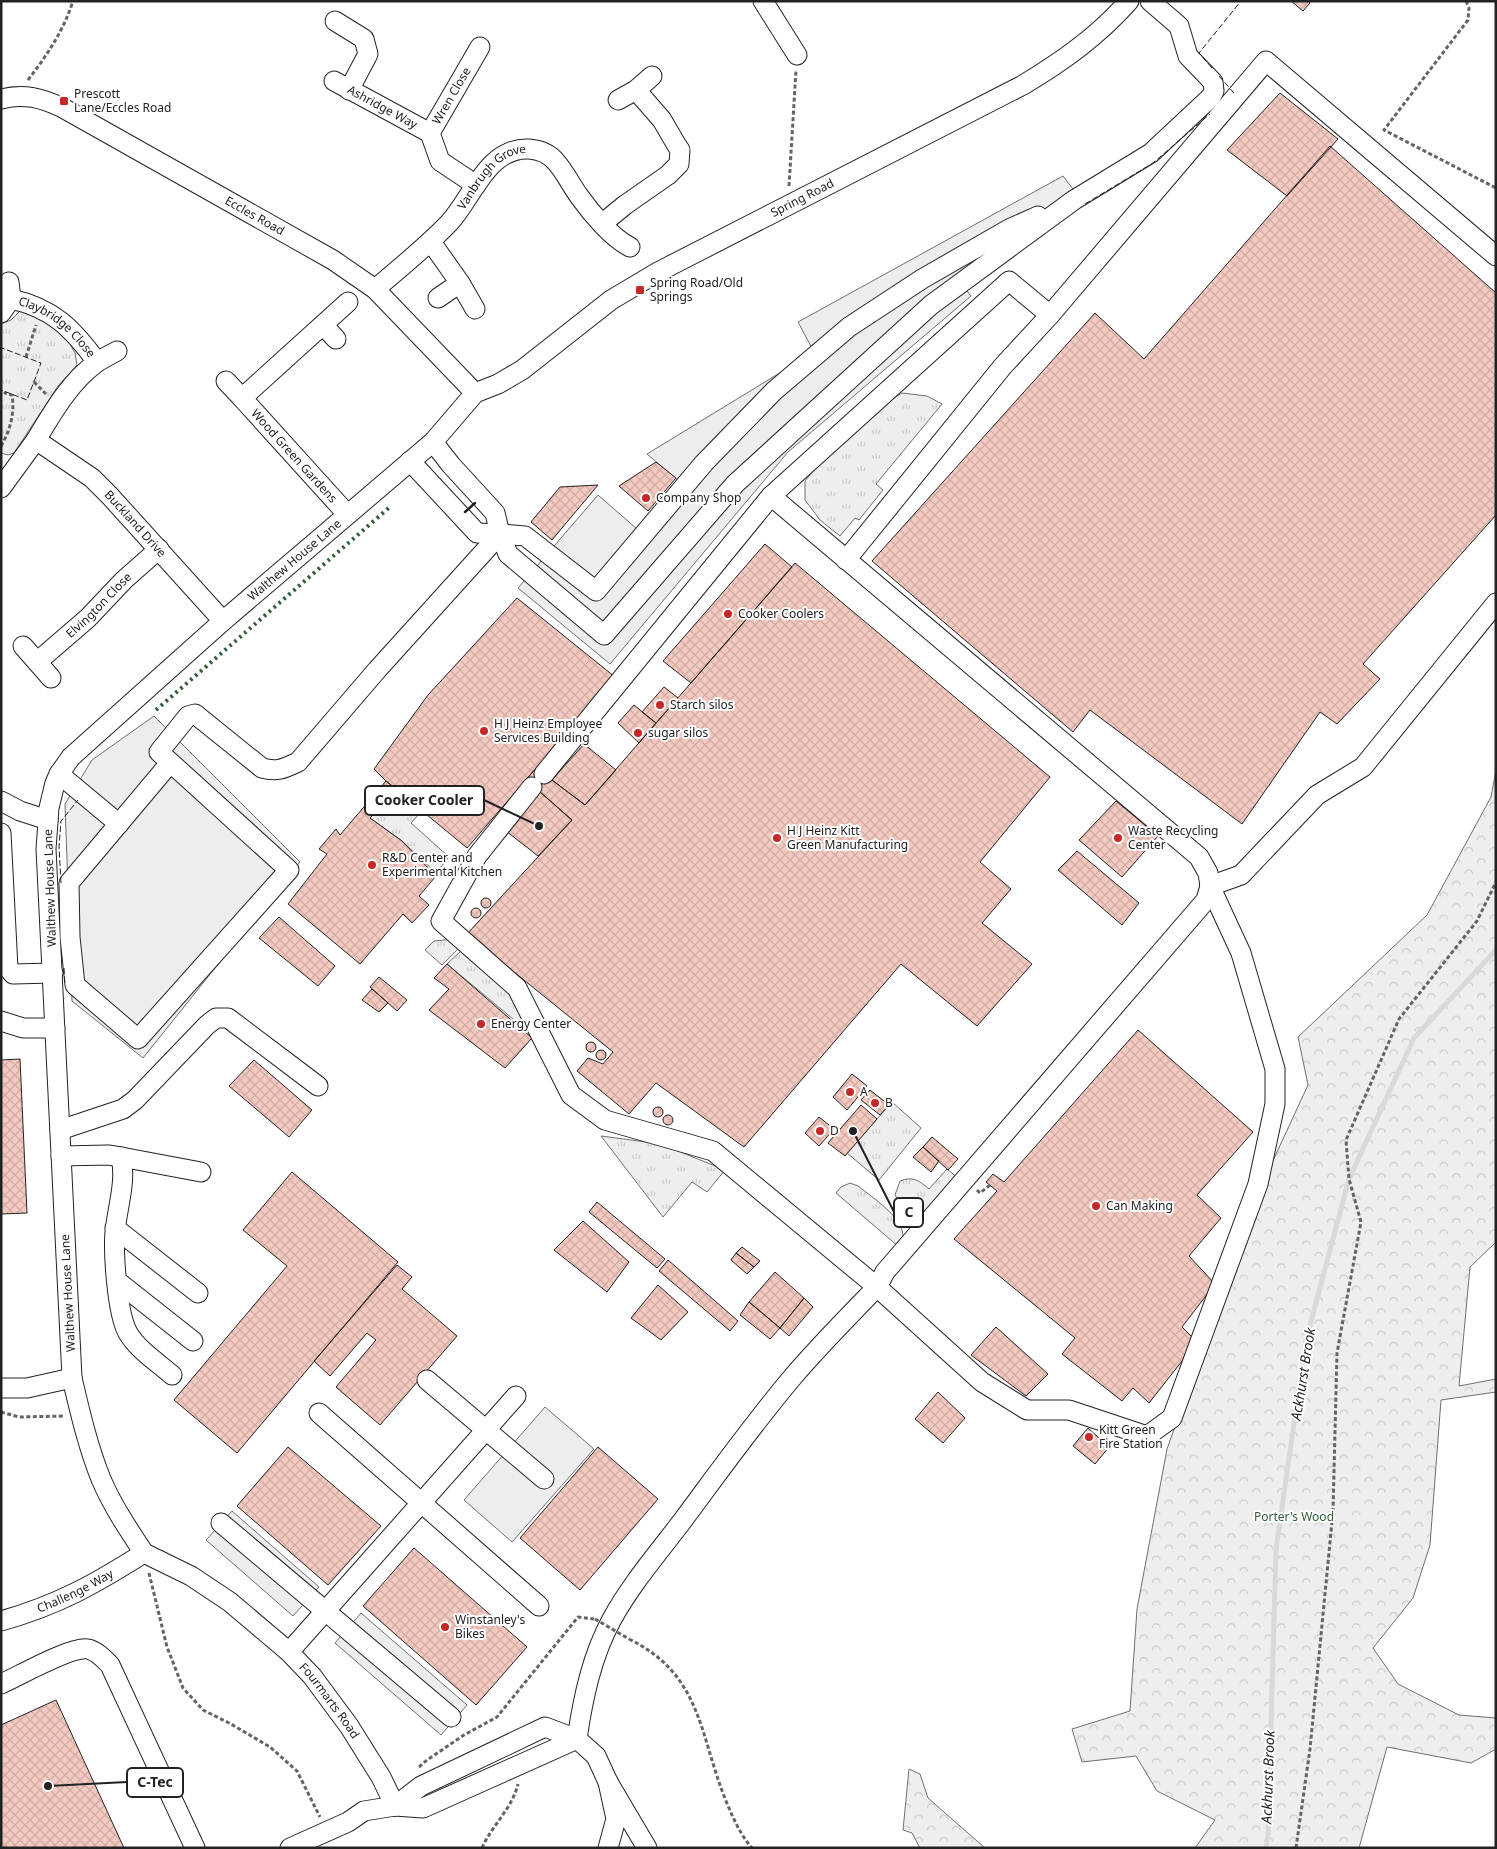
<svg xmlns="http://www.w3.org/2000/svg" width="1497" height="1849" font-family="'Noto Sans',sans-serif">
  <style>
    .grass { fill: url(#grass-tufts); stroke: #6f6f6f }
    .forest { fill: url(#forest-crowns); stroke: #6f6f6f }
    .parking { fill: #ededed; stroke: #6f6f6f }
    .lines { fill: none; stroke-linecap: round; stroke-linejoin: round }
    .stream { stroke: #d9d9d9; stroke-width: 5 }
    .building { fill: url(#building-cross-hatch); stroke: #222 }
    .minor-casing { stroke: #222; stroke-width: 21 }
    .path { stroke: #646464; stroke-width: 3; stroke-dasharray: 4 2.5; stroke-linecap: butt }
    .minor { stroke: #fff; stroke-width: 19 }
    .path-bridge { stroke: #646464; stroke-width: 3; stroke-dasharray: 4 2.5; stroke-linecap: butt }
    .hedge { stroke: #2f5e38; stroke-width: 4; stroke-dasharray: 2.5 4; stroke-linecap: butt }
    .fence { stroke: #222; stroke-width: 1; stroke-dasharray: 6 2.5; stroke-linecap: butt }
    .wall { stroke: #222; stroke-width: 2.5 }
    .poi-dot { fill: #c62828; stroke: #fff; stroke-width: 2 }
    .labels { text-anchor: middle; stroke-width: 4; stroke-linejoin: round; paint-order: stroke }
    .poi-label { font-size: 12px; fill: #222; stroke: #fff; text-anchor: start }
    .street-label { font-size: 12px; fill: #222; stroke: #fff }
    .park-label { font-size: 12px; fill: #2f5e38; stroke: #fff }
    .water-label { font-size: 14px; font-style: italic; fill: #222; stroke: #fff }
    .leader { fill: none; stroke: #222; stroke-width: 2 }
    .callout-dot { fill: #222; stroke: #fff; stroke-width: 2 }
    .callout { fill: #fff; stroke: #222; stroke-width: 2 }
    .callout-label { font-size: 14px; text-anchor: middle; font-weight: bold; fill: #222 }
  </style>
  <defs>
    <pattern id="grass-tufts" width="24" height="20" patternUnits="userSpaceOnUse" patternTransform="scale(1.25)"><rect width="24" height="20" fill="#eee"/><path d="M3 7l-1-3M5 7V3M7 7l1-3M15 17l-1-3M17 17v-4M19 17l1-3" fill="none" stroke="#ccc"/></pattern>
    <pattern id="forest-crowns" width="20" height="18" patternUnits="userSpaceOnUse" patternTransform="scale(1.25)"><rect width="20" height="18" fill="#eee"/><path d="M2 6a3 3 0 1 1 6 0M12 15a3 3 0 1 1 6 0" fill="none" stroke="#ccc"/></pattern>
    <pattern id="building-cross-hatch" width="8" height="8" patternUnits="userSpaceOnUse" patternTransform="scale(1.25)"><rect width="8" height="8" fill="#f3c9c0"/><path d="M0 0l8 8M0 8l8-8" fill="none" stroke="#d0aca5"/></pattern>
  </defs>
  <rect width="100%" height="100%" fill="#fff"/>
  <path class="grass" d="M20,311L32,312L73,341L70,344L75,353L77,365L58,386L14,453L8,455L1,453V324L11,320Z
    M902,393L927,396L942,404L876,484L883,490L859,520L855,518L840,536L820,520L805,500V481L820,462L883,404Z
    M395,788L406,798L405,804L419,814L411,823L449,857L436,873L402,841L370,818Z
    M454,939L461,946L442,965L425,950L434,941Z
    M463,949L511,992L531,1034L447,964Z
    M892,1102L921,1128L879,1180L847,1153Z
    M601,1136L661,1144L725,1170L707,1192L692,1182L663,1217Z
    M947,1169L958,1178C940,1198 917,1235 895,1195L900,1181C913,1176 918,1180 929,1189Z
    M850,1183L858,1186C874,1199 916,1225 899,1247L836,1193L841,1187Z"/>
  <path class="forest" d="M1496,770V1242L1470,1267L1459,1386L1496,1379V1392L1441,1400L1430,1545L1413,1598L1373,1648L1398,1684L1459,1715L1496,1718V1749L1471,1763L1387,1747L1359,1848H1195L1215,1820L1157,1791L1136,1756L1082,1762L1072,1729L1130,1711L1137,1609L1167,1449L1258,1193L1308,1085L1298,1037L1427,915L1491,797Z
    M909,1769L920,1774L928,1798L985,1848H920L912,1833L903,1830Z"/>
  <path class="parking" d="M1063,176L1083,202L964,287L971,296L788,452L610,664L518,588L598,495L637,529L679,481L647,454L814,352L798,322Z
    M154,716L300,862L143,1058L72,1001L65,804L92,760Z
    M545,1407L594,1449L512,1542L464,1500Z
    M232,1511L319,1587L293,1616L206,1540Z
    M361,1613L467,1705L441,1735L335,1643Z"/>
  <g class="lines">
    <path class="stream" d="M1266,1848L1268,1835L1276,1549L1306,1340L1349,1179L1414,1038L1496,950"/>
  </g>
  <path class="building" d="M1291,1H1308L1310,3L1303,11Z
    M1280,93L1338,139L1287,196L1227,150Z
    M1330,146L1496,293V515L1363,664L1380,679L1337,724L1320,712L1242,824L1090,710L1073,732L872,561L1095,313L1144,359Z
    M656,462L676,478L648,511L619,486Z
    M598,485L552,540L531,522L560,487Z
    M765,544L792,567L691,683L663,661Z
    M795,563L1050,777L980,862L1011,889L982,923L1032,964L977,1026L901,964L744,1147L656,1083L629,1114L577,1071L588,1058L603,1064L613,1052L467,934L572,820L540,792L524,782L536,768L585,805Z
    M517,598L615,677L467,848L386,781L374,769L428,695Z
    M664,687L678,698L656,723L642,712Z
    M634,705L656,723L639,743L618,723Z
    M584,744L616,770L585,805L552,780Z
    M386,781L395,788L370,818L402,841L436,876L419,896L429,905L412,923L403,914L360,964L288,904L327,854L319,849L336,829L340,835Z
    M540,792L572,820L538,856L506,831Z
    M1116,801L1158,836L1122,877L1079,840Z
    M1077,851L1139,903L1122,925L1058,870Z
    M481 903a5 5 0 1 1 10 0a5 5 0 1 1-10 0Z
    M471 913a5 5 0 1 1 10 0a5 5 0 1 1-10 0Z
    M279,917L335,966L318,986L259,938Z
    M447,964L532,1038L505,1068L429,1010L449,989L434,978Z
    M379,977L407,1000L397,1011L370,987Z
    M372,989L388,1003L379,1012L362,1000Z
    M1138,1030L1253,1132L1197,1195L1221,1218L1189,1256L1215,1284L1182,1327L1197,1342L1149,1403L1133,1388L1122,1401L1062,1354L1075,1338L954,1239L997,1191L986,1182L993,1174L1004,1182Z
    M586 1047a5 5 0 1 1 10 0a5 5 0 1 1-10 0Z
    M596 1055a5 5 0 1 1 10 0a5 5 0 1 1-10 0Z
    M20,1059L27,1213L1,1214V1060Z
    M254,1060L312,1110L289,1137L229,1086Z
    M852,1074L867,1086L847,1110L833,1097Z
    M870,1090L889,1105L880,1115L861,1100Z
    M861,1105L877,1119L845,1156L828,1143Z
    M653 1112a5 5 0 1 1 10 0a5 5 0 1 1-10 0Z
    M663 1120a5 5 0 1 1 10 0a5 5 0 1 1-10 0Z
    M819,1117L834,1129L819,1146L805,1133Z
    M932,1137L958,1159L948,1170L923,1147Z
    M923,1147L939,1161L931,1172L913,1157Z
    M292,1172L398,1262L237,1453L174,1400L287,1266L243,1230Z
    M597,1202L665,1259L657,1268L589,1212Z
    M583,1221L629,1262L607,1292L554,1250Z
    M742,1247L760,1261L754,1267L736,1253Z
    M736,1253L754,1267L747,1274L731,1260Z
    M668,1260L738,1321L730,1331L659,1271Z
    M397,1265L412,1277L402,1289L457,1336L380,1425L336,1387L376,1340L367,1333L330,1376L314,1361Z
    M775,1272L804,1298L780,1328L749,1302Z
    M658,1285L688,1312L661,1340L631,1318Z
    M804,1298L813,1307L789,1336L780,1328Z
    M749,1302L780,1328L770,1339L740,1315Z
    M996,1327L1048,1374L1026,1396L971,1355Z
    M938,1392L965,1418L943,1443L915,1419Z
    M1088,1428L1109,1447L1095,1464L1073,1446Z
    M288,1447L381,1526L328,1585L237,1506Z
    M598,1447L658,1499L580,1590L520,1538Z
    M414,1548L527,1647L476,1705L363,1606Z
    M56,1700L124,1848H1V1725Z"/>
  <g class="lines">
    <g class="minor-casing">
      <g id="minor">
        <path d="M763,1L797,55"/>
        <path d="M335,21L364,39L368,54L349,90"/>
        <path id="s1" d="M334,81L430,133"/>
        <path id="s2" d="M1,99C24,93 42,98 63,108L333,260L375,289L475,393"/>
        <path d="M618,100L636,90L652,76"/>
        <path id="s3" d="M476,185L440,161L430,133L480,47"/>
        <path d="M603,223L625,205L668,175L679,164L680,150L676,144L662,120L636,90"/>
        <path d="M431,242L460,283L475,309"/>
        <path id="s4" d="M375,289C400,268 426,247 449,223C472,199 487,147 529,149C540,150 549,153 556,162C565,172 571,185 579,196C591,213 612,238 630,247"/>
        <path d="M438,298L460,283"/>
        <path id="s5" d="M11,299C53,308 73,329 97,362"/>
        <path d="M1,313L11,299L9,282"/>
        <path d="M323,325L336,339"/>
        <path d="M226,381L242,398"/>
        <path d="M36,440C53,412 70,382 96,363C103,358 110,355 117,351"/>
        <path d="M410,461L477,533L500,534L495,513L451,465L433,442"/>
        <path id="s6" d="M1,488L36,440L92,478L110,496L223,621"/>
        <path d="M347,514L242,398L348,302"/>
        <path d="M500,534L508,554L604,635L735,484L931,305L1074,200L1151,153L1211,97L1214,91L1213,82L1188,56L1179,26L1150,1"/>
        <path d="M500,534L525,536L596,591L704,463L774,391L849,327L922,279L1009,229L1038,216"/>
        <path d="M846,560L1003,366L1050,315"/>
        <path d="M23,646L51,678"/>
        <path id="s7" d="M37,662L88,618L124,580L159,549"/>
        <path d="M170,763L69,883L70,937L75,985L138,1039L289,870L159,752L188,716L195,714L262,768C277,772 283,769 298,762L377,670L500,534"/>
        <path d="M59,774L119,824"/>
        <path d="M544,774L771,496L1009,281L1050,315L1266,61L1496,256"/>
        <path d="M532,787L477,856L441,921L517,988L571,1095L605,1120L713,1151L877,1287L982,1382L1027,1410H1069L1147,1436L1172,1418L1258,1184L1275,1104V1069L1241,953L1210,886L1208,873L1199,857L771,496"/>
        <path d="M1,801L20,811L48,820"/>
        <path d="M1,833L8,968L13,974L53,973"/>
        <path d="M1210,886L1241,875L1317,795L1363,767L1496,603"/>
        <path d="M1,1021L23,1028H55"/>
        <path d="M60,1130L123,1109L135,1100L207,1025L216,1018H228L318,1086"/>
        <path d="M61,1156L108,1155L121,1157C126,1179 119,1202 116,1224C112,1247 117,1314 128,1333C138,1350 157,1362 172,1375"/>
        <path d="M121,1157L201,1172"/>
        <path d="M115,1228L198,1293"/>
        <path d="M117,1281L193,1341"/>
        <path d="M427,1380L544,1479"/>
        <path d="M1,1388H27L72,1378"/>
        <path d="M319,1413L539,1606"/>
        <path d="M221,1523L451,1717"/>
        <path id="s8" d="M144,1553C128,1529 112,1505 101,1479C88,1447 80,1412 72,1378L46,849L49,808L55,783L59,774L71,757L223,621L433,442L475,393L498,384L522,370L611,300L658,272L1023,85C1063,61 1098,36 1129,1"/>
        <path id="s9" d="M144,1553L191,1576L230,1602L289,1652L312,1676L349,1726L381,1777L395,1806L364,1811L348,1822L290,1848"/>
        <path id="s10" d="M1,1621C58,1605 95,1584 144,1553"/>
        <path d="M289,1652L516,1396"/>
        <path d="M1,1684C19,1676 71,1646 88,1649C97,1651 104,1659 110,1665L195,1848"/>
        <path d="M577,1739C583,1698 592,1655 612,1619C631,1584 659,1552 683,1520C718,1473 753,1424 791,1379C818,1347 848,1317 877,1287L885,1272L1206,900L1210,886"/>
        <path d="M395,1806L421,1786L545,1727L577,1739L596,1756L608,1782"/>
        <path d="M395,1806L423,1808L577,1739"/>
        <path d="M608,1848L616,1819L608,1782L647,1848"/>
      </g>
    </g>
    <path class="path" d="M1466,1L1469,8L1468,20L1384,130L1496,188
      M28,80C47,55 63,32 73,1
      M789,186L796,70
      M26,357L36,325
      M34,382L46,394
      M1,446C10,431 15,413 12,395L5,393L6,392
      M977,1190L980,1193L990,1185
      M1,1412L19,1417L65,1416
      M149,1573L167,1647L183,1688L203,1710L231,1724L270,1747L297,1771L320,1817
      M629,1639C702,1675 699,1734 726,1801C733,1818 740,1834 752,1848
      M419,1767L427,1760L464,1735L497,1717L578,1617L594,1619
      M482,1848C492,1825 512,1809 518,1784
      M1296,1848L1310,1749L1333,1511L1337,1353L1361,1222L1349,1179L1346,1140L1399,1019L1477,921L1496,882"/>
    <use href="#minor" class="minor"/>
    <path class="path-bridge" d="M595,1619L629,1639"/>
    <path class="hedge" d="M156,710L391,506"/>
    <path class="fence" d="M1212,68L1199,53L1241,1
      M1219,76L1234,93
      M1085,204L1153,163L1210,114
      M1,351L2,348L41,363L27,400L1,390
      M61,883L59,847L61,821L78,800
      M64,968L65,985"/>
    <path class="wall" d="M465,512L475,503"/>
  </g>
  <g class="poi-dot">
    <rect x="59" y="96" width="10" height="10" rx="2.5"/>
    <rect x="635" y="285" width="10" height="10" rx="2.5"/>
    <circle cx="646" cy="498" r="5"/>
    <circle cx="728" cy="614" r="5"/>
    <circle cx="660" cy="705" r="5"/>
    <circle cx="484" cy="731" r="5"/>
    <circle cx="638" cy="733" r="5"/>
    <circle cx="777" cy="838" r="5"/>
    <circle cx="1118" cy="838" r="5"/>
    <circle cx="372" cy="865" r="5"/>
    <circle cx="481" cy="1024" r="5"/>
    <circle cx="850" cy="1092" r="5"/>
    <circle cx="875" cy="1103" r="5"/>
    <circle cx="820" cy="1131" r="5"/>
    <circle cx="1096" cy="1206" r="5"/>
    <circle cx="1089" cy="1437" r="5"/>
    <circle cx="445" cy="1627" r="5"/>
  </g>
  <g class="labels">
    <g class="poi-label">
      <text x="74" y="98">Prescott<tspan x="74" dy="14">Lane/Eccles Road</tspan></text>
      <text x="650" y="287">Spring Road/Old<tspan x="650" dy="14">Springs</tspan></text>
      <text x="656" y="502">Company Shop</text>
      <text x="738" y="618">Cooker Coolers</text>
      <text x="670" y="709">Starch silos</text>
      <text x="494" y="728">H J Heinz Employee<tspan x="494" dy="14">Services Building</tspan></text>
      <text x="648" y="737">sugar silos</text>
      <text x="787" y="835">H J Heinz Kitt<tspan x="787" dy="14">Green Manufacturing</tspan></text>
      <text x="1128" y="835">Waste Recycling<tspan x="1128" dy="14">Center</tspan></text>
      <text x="382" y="862">R&amp;D Center and<tspan x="382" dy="14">Experimental Kitchen</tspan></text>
      <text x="491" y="1028">Energy Center</text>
      <text x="860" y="1096">A</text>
      <text x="885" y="1107">B</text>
      <text x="830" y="1135">D</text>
      <text x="1106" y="1210">Can Making</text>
      <text x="1099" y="1434">Kitt Green<tspan x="1099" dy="14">Fire Station</tspan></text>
      <text x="455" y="1624">Winstanley's<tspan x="455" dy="14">Bikes</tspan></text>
    </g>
    <g class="street-label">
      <text dy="4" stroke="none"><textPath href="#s3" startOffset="116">Wren Close</textPath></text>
      <text dy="4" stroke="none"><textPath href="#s1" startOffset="55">Ashridge Way</textPath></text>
      <text dy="4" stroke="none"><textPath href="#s4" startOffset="164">Vanbrugh Grove</textPath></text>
      <text dy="4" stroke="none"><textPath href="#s8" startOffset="1745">Spring Road</textPath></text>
      <text dy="4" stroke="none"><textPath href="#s2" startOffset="284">Eccles Road</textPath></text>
      <text dy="4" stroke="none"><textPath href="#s5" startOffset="55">Claybridge Close</textPath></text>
      <text transform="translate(294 456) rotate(48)" y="4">Wood Green Gardens</text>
      <text dy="4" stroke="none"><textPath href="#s6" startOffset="190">Buckland Drive</textPath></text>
      <text dy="4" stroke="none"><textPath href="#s8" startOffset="1116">Walthew House Lane</textPath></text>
      <text dy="4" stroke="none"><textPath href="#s7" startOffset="84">Elvington Close</textPath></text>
      <text transform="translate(50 888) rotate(-92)" y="4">Walthew House Lane</text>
      <text transform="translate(68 1293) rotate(-93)" y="4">Walthew House Lane</text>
      <text dy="4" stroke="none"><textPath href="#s10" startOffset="80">Challenge Way</textPath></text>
      <text dy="4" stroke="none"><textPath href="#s9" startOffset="240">Fourmarts Road</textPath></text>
    </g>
    <g class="park-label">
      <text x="1294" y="1521">Porter's Wood</text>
    </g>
    <g class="water-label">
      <text transform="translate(1303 1374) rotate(-81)" y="5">Ackhurst Brook</text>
      <text transform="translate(1268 1777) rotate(-88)" y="5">Ackhurst Brook</text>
    </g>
  </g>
  <path class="leader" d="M539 826L484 800M853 1131L894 1212M48 1786L127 1782"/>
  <g class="callout-dot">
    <circle cx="539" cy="826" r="5"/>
    <circle cx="853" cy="1131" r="5"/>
    <circle cx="48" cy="1786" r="5"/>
  </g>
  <g class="callout">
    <rect x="365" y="786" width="119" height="29" rx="5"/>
    <rect x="894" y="1198" width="29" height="29" rx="5"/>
    <rect x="127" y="1768" width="56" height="29" rx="5"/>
  </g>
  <g class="callout-label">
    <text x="424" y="805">Cooker Cooler</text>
    <text x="909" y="1217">C</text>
    <text x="155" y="1787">C-Tec</text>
  </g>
  <rect width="1497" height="1849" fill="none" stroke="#222222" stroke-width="5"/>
</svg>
